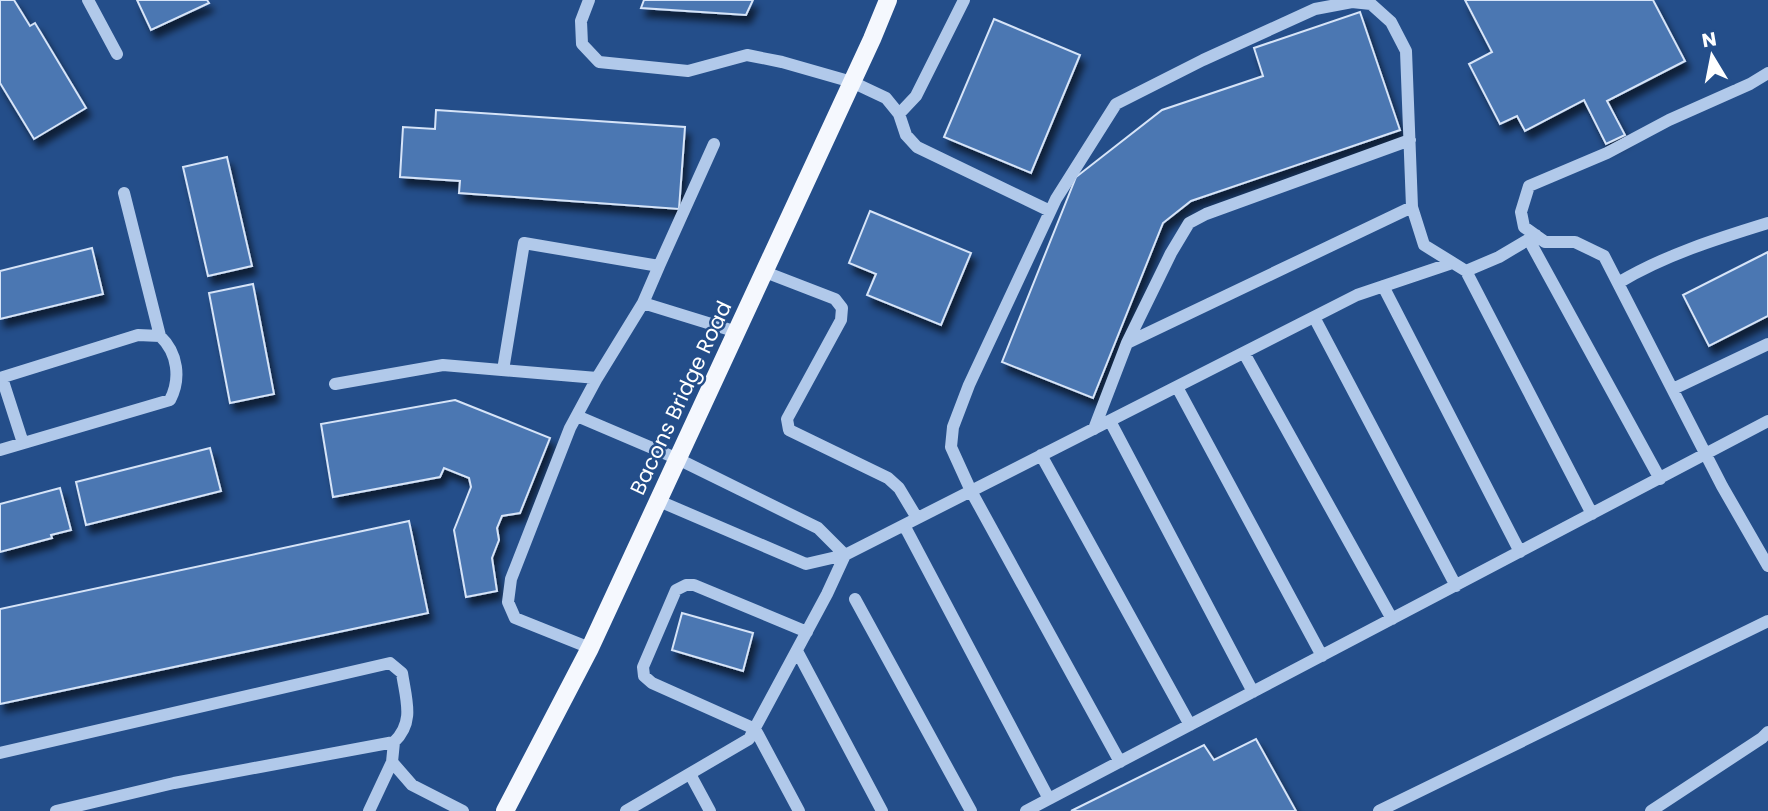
<svg xmlns="http://www.w3.org/2000/svg" width="1768" height="811" font-family="Poppins,sans-serif">
  <style>
    .building { fill: #4c77b2; stroke: #d6e4f8; stroke-width: 2; filter: url(#shadow) }
    .lines { fill: none; stroke-linecap: round; stroke-linejoin: round }
    .minor { stroke: #b1c9ea; stroke-width: 12 }
    .major { stroke: #f5f8fe; stroke-width: 18 }
    .labels { text-anchor: middle; stroke-width: 5; stroke-linejoin: round; paint-order: stroke }
    .street-label { font-size: 21px; fill: #fff; stroke: #244e8a }
  </style>
  <defs>
    <filter id="shadow"><feDropShadow dx="4.5" dy="8" stdDeviation="3.5" flood-color="#0009"/></filter>
  </defs>
  <rect width="100%" height="100%" fill="#244e8a"/>
  <path class="building" d="M0,0H14L30,26L35,23L86,108L34,139L0,83Z
    M137,0H207L209,3L151,30Z
    M644,0H753L746,15L641,8Z
    M1465,0H1653L1685,61L1607,101L1625,135L1606,144L1584,100L1525,131L1517,116L1500,124L1469,64L1492,52Z
    M1360,12L1400,130L1191,201L1163,223L1093,398L1002,362L1076,177L1162,110L1263,76L1254,48Z
    M994,19L1080,55L1031,173L944,137Z
    M436,110L685,127L679,209L459,193L460,181L400,177L403,127L435,129Z
    M227,157L252,266L208,276L183,167Z
    M870,211L971,253L941,325L867,295L876,274L849,263Z
    M92,248L103,294L0,319V271Z
    M1768,252V316L1709,346L1683,295Z
    M253,284L274,394L230,403L209,293Z
    M455,400L550,438L520,513L502,516L497,528L499,540L492,558L497,591L466,597L454,530L471,487L469,478L444,468L440,477L333,497L321,424Z
    M210,448L221,491L86,525L76,482Z
    M60,488L71,530L51,535L52,538L0,552V504Z
    M409,521L428,613L0,704V609Z
    M682,613L753,633L743,671L672,650Z
    M1256,739L1296,811H1071L1204,745L1214,760Z"/>
  <g class="lines">
    <path class="minor" d="M88,0L117,54
      M589,0L581,21L582,44L599,62L688,71L747,55L782,62L852,82L886,98L899,114L906,135L917,147L1050,211
      M1768,73L1750,84L1669,120L1607,153L1529,186L1521,212L1524,227L1545,242H1575L1604,256L1722,486L1768,566
      M899,114L916,96L964,0
      M124,193L160,336
      M1529,240L1660,479
      M659,266L714,144
      M1466,271L1592,514
      M765,272L835,299L842,308L841,320L787,419L789,430L888,478L899,488L917,518
      M1618,283C1665,255 1716,239 1768,223
      M1383,286L1520,552
      M1314,317L1456,586
      M1127,343L1412,207L1424,245L1466,271L1499,257L1536,235
      M1244,353L1392,619
      M503,370L524,243L659,266L643,303
      M0,378L138,335L160,336C178,353 181,379 170,400L0,450
      M2,378L23,443
      M335,384L443,365L597,378
      M1177,387L1322,656
      M1673,389L1768,344
      M577,416L678,459L818,528L845,555L806,564L659,501
      M1110,421L1253,692
      M1094,429L1127,343L1171,253L1189,223L1206,214L1410,140
      M1041,455L1190,725
      M904,525L1049,799
      M855,599L971,811
      M590,648L515,618L508,602L511,579L570,428L597,378L643,303L737,332
      M797,651L882,811
      M394,742L392,762L412,785L463,811
      M0,753L390,663L402,673C406,700 415,722 394,742L174,783L56,811
      M1120,762L971,491L951,447L953,427L969,385L1056,199L1116,104L1203,60L1315,9L1352,2L1371,4L1391,22L1406,51L1412,207
      M690,774L710,811
      M369,811L392,762
      M626,811L749,739L827,594L845,555L1357,295L1452,263
      M799,811L755,729L652,683L644,676L643,667L676,590L686,585H694L807,632
      M1026,811L1768,421
      M1379,811L1768,621
      M1651,811L1762,738L1768,732"/>
    <path class="major" d="M505,811L590,648L872,39L888,0"/>
  </g>
  <g class="labels">
    <g class="street-label">
      <text transform="translate(681 398) rotate(-65)" y="7">Bacons Bridge Road</text>
    </g>
  </g>
  <g transform="translate(1712 56) rotate(350)" stroke="#244e8a" stroke-width="5" paint-order="stroke">
  <path d="M0-5L12 26L0 18L-12 26Z" fill="#ffffff"/>
  <text y="-10" font-size="19" font-weight="bold" text-anchor="middle" fill="#ffffff">N</text>
  </g>
</svg>
